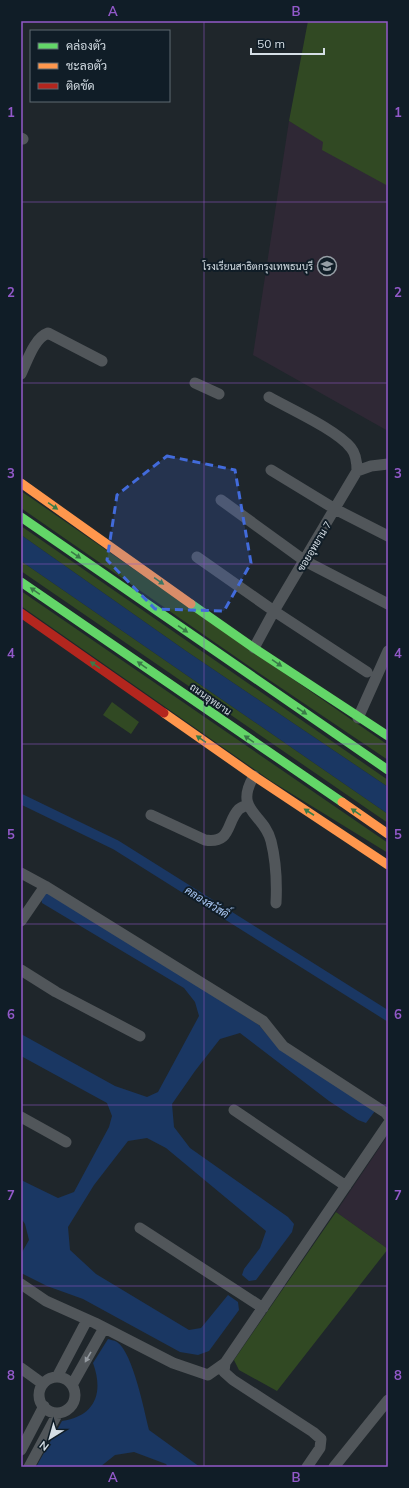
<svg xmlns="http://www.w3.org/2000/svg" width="409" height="1488" font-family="Mulish,Sarabun,sans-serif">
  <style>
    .education { fill: #2f2835 }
    .green { fill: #314923 }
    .water { fill: #1a3763 }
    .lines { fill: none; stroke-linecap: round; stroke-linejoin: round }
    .canal { stroke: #1a3763; stroke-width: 10 }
    .street { stroke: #51565a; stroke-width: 11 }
    .fast { stroke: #63d668; stroke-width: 9 }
    .slow { stroke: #ff974d; stroke-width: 9 }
    .jam { stroke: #b3261e; stroke-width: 9 }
    .oneway { fill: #3a7a48 }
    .oneway2 { fill: #949aa0 }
    .marked { fill: #426bdb; fill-opacity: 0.2; stroke: #426bdb; stroke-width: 3; stroke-dasharray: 8 5; stroke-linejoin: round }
    .grid { fill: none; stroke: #9259c9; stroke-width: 1; stroke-opacity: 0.55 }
    .labels { text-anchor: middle; stroke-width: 4; stroke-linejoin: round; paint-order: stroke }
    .poi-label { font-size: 10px; fill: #d6dfe6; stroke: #101d27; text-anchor: end }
    .street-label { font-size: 10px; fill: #d6dfe6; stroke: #101d27 }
    .water-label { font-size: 11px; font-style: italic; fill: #accaf7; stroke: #101d27 }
    .neatline { fill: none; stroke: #9259c9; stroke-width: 1.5 }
    .grid-label { font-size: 13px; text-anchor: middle; font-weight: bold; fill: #9259c9 }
  </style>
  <rect width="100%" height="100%" fill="#1f262b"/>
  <path class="education" d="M289,121L388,178V431L253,355Z
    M388,1135V1249L336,1212Z"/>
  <path class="green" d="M308,21H388V186L322,150L323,142L289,121Z
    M21,491L388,745V760L256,671L21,508Z
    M21,526L388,780V787L186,651L21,535Z
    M21,561L388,814V823L21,571Z
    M21,591L388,843V853L271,781L21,606Z
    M112,702L139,722L131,734L103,715Z
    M336,1212L388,1249L277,1391L239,1370L234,1360Z"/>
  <path class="water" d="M21,535L186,651L388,787V814L21,561Z
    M50,892L259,1025L269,1037L375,1111L366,1123L358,1120L329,1101L240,1033L220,1039L195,1071L172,1104L174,1127L190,1148L288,1217L294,1224L292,1232L256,1280L249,1281L242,1275L244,1269L260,1248L266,1231L166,1148L147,1138L128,1141L94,1185L68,1227L70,1250L96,1274L189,1330L201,1328L228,1295L238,1302L239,1310L209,1351L198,1355L180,1352L83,1299L47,1286L21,1273V1254L29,1240L25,1224L21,1218V1180L58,1198L74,1192L109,1127L112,1116L107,1103L21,1056V1034L115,1086L147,1097L158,1092L199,1016L195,1002L184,988L42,903L41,898L45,893Z
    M108,1339C110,1340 114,1340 117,1342C133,1353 144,1410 149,1430L200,1467H168L166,1464L134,1452L115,1455L100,1467H36L62,1421C95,1416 104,1393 93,1363Z"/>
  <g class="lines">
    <path class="canal" d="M21,799L116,845L388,1016"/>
    <path class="street" d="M21,138L23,139
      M21,374C27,362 34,338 48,333L102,361
      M195,383L219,394
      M269,397C290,409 337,430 351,448C356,454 357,463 357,471
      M271,470L335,509L388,536
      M221,500L305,561L388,604
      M197,557L274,611L367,672
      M254,648L274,611L357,471L371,466L388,464
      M358,718L388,651
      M254,776C233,811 264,813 271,841C276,861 277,883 276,903
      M151,815L205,840C232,844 226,822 239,809C242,807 245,806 248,804
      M21,873L45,886L263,1021L283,1046L386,1113L388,1116
      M21,921L45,886
      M21,970L56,992L140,1036
      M234,1110L346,1186
      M21,1117L66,1142
      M140,1228L263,1308
      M21,1284L46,1301L95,1323L173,1363L208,1375L225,1363
      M21,1368L43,1384
      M57,1377L87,1320
      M39 1395a18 18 0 1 1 36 0a18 18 0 1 1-36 0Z
      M72,1385L104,1328
      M21,1450L44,1406
      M29,1467L58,1413
      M307,1467L320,1448L321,1439L313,1432L233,1380L224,1372L225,1363L388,1124
      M334,1467L388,1400"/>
    <path class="fast" d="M21,517L388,770
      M21,582L342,802
      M191,604L254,648L388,736"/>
    <path class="slow" d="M21,483L191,604
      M164,713L254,776L388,865
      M342,802L388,834"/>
    <path class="jam" d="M21,613L164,713"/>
  </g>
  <defs><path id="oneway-solid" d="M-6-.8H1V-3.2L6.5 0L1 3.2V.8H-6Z"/></defs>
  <g class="oneway">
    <use href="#oneway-solid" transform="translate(53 506) rotate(35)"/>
    <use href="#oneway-solid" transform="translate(76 555) rotate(35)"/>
    <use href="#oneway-solid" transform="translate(159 581) rotate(35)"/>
    <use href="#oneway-solid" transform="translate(35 591) rotate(-145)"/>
    <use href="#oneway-solid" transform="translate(183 629) rotate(34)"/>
    <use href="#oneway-solid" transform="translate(277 663) rotate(34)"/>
    <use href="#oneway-solid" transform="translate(95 665) rotate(-145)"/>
    <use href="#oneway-solid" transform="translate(142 665) rotate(-145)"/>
    <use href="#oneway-solid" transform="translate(302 711) rotate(34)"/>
    <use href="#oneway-solid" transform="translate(201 739) rotate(-145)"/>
    <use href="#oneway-solid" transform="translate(249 739) rotate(-145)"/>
    <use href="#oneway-solid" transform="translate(309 812) rotate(-147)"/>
    <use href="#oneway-solid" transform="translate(356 812) rotate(-146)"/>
  </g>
  <use class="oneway2" href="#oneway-solid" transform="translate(88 1357) rotate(120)"/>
  <path class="marked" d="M167,456L235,470L251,563L224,611L155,609L107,560L117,495Z"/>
  <path class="grid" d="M204,21V1467M21,202H388M21,383H388M21,564H388M21,744H388M21,924H388M21,1105H388M21,1286H388"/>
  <defs>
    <g id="school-ring" transform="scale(1)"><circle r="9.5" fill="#101d27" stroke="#969ea5" stroke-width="1.5"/><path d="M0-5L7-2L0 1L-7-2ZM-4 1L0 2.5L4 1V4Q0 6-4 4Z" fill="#969ea5"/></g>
  </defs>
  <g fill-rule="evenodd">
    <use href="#school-ring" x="327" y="266"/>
  </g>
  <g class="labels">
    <g class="poi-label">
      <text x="313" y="270">โรงเรียนสาธิตกรุงเทพธนบุรี</text>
    </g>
    <g class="street-label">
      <text transform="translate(314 546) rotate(-59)" y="4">ซอยอุทยาน 7</text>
      <text transform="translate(211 699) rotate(35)" y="4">ถนนอุทยาน</text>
    </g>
    <g class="water-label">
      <text transform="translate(207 902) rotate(32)" y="4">คลองสวัสดิ์</text>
    </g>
  </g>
  <rect width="409" height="1488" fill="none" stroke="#101d27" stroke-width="44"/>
  <rect x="30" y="30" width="140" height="72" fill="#101d27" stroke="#5f6b73"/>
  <rect x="38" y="43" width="20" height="6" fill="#63d668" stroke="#5f6b73"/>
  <text x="66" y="50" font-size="12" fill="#d6dfe6">คล่องตัว</text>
  <rect x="38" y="63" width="20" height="6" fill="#ff974d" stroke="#5f6b73"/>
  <text x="66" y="70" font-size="12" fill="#d6dfe6">ชะลอตัว</text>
  <rect x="38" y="83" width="20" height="6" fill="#b3261e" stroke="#5f6b73"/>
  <text x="66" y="90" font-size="12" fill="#d6dfe6">ติดขัด</text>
  <g transform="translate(50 1438) rotate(217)" stroke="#101d27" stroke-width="3" paint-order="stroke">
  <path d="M0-3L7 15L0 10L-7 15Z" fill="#d6dfe6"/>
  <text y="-6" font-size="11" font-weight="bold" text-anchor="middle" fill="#d6dfe6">N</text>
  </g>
  <path d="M251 48v6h73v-6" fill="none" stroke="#d6dfe6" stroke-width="2"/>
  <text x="257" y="48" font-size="12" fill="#d6dfe6" stroke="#101d27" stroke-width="3" paint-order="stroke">50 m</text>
  <rect x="22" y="22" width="365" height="1444" class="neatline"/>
  <g class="grid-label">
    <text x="113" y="16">A</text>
    <text x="296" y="16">B</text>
    <text x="11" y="117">1</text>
    <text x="398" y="117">1</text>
    <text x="11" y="297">2</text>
    <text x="398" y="297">2</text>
    <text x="11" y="478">3</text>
    <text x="398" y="478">3</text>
    <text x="11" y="658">4</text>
    <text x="398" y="658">4</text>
    <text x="11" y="839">5</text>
    <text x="398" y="839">5</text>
    <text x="11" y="1019">6</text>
    <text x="398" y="1019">6</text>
    <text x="11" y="1200">7</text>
    <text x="398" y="1200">7</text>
    <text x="11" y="1380">8</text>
    <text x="398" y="1380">8</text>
    <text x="113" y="1482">A</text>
    <text x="296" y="1482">B</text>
  </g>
</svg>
